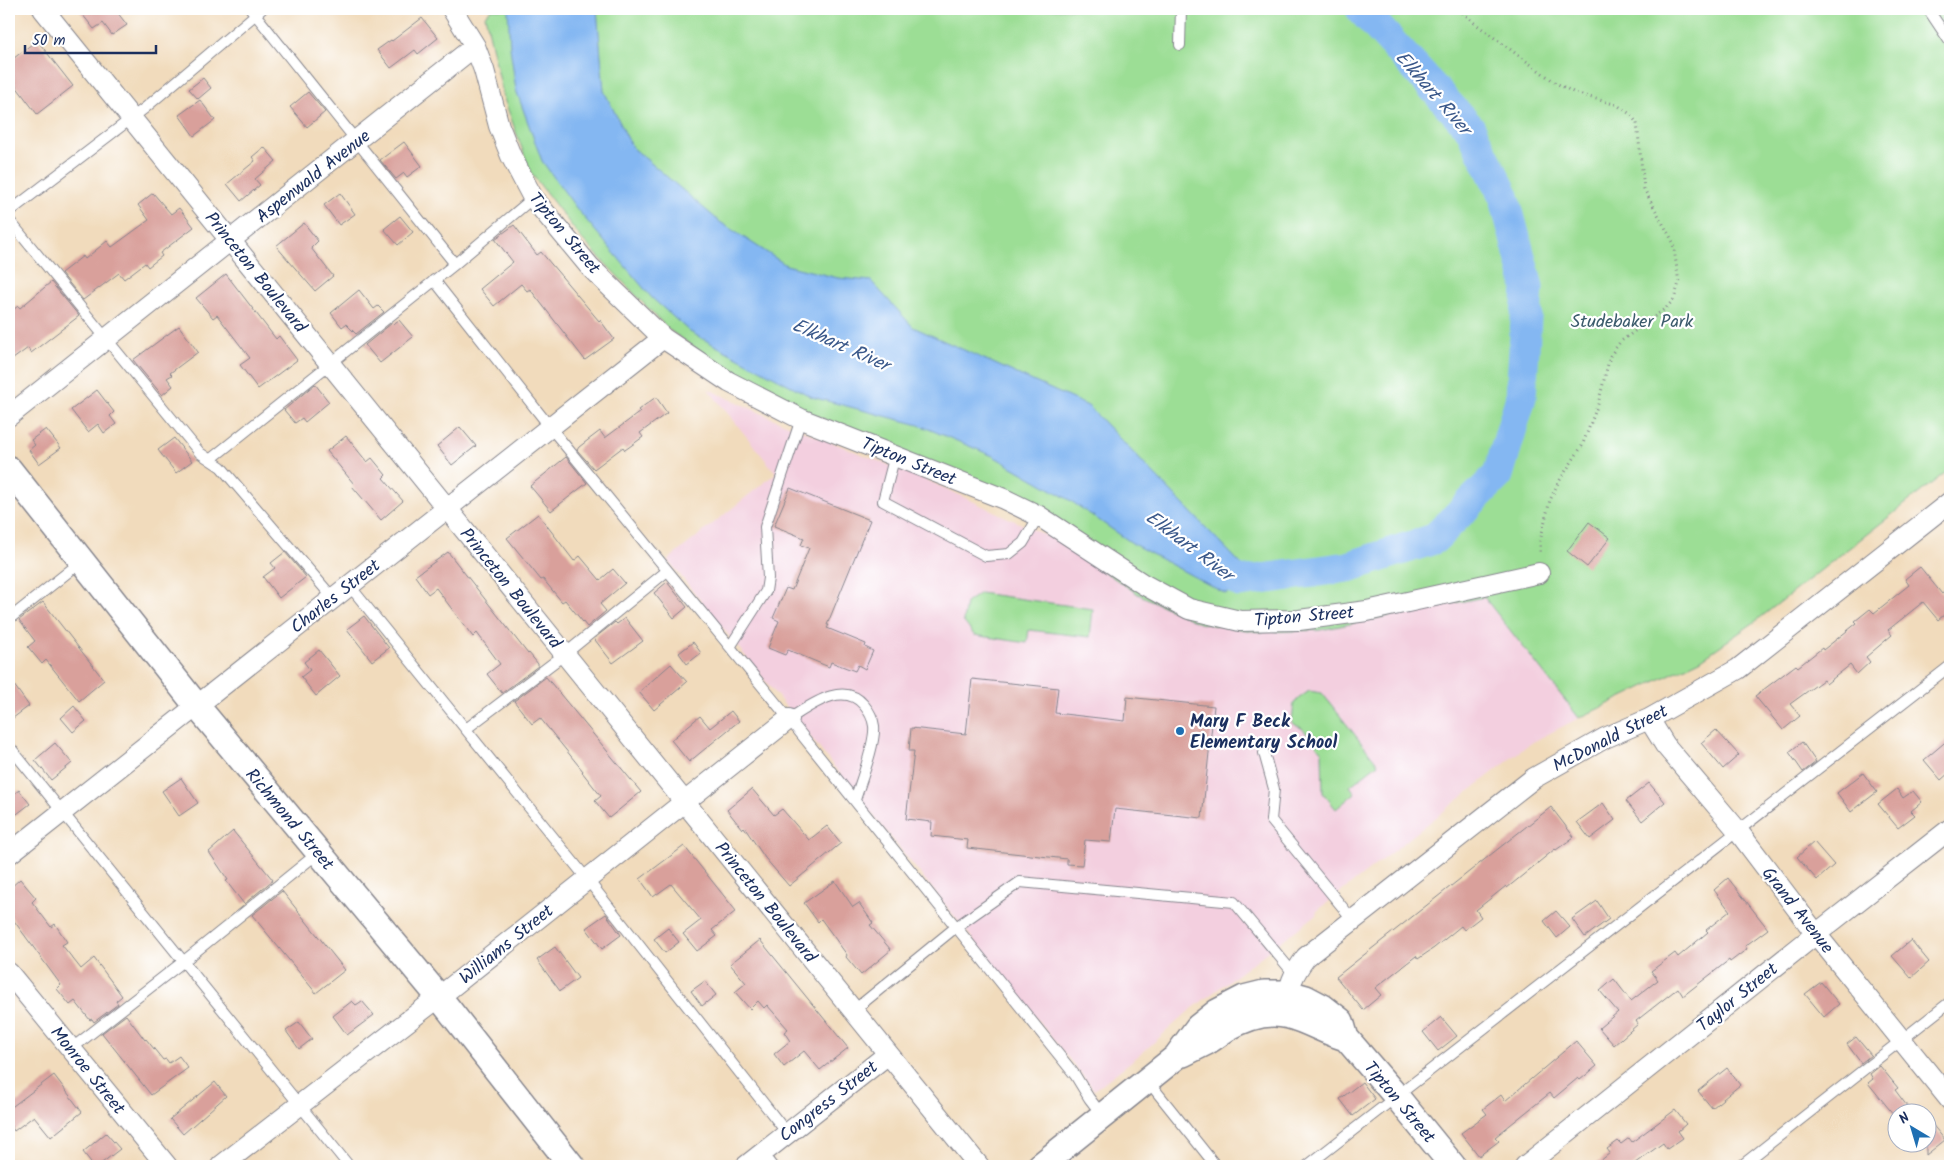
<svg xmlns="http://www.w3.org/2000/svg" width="1959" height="1175" font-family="Kalam,sans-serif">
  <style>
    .built { fill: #f3cfdf }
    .green { fill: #9cde95; stroke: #5c867a }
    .water { fill: #84b7f2; stroke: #5073a8 }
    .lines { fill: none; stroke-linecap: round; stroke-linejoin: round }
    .river { stroke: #84b7f2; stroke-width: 31 }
    .building { fill: #d9a09b }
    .service-casing { stroke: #86858d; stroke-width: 12 }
    .minor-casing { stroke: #86858d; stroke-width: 22 }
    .tertiary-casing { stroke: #86858d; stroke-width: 28 }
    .path { stroke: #86858d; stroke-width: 3; stroke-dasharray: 1 4; stroke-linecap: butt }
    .service { stroke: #fff; stroke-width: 10 }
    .minor { stroke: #fff; stroke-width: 20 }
    .tertiary { stroke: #fff; stroke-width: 25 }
    .poi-dot { fill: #1f6fb2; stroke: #fff; stroke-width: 2 }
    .labels { text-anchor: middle; stroke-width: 4.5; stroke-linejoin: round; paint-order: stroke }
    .street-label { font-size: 18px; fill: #1b2f5e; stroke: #fff }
    .park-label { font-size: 18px; fill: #3b5b6c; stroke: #fff }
    .poi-label { font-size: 18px; font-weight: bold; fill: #1b2f5e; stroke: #fff; text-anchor: start }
    .water-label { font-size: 19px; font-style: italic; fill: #3a588a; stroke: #fff }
  </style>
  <rect width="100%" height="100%" fill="#fff"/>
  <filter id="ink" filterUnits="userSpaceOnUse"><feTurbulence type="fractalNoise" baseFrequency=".02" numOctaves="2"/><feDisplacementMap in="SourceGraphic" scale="10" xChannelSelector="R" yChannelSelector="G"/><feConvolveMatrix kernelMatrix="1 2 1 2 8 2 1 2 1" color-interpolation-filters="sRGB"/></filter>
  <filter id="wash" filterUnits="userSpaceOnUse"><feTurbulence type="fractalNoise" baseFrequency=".0096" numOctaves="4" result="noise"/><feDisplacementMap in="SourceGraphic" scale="20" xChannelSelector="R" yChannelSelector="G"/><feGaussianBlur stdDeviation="1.12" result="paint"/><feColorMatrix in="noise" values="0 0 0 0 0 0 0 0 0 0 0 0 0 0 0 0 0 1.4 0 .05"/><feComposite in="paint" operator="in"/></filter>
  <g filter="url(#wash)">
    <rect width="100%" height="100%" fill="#f1dbbc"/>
    <path class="built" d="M708,389L776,420L931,482L1060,542L1138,594L1320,630L1484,597L1579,718L1529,744L1317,911L1316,915L1189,1011L1142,1053L1094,1090L668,560L776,473Z"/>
    <path class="green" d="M492,9H1950V469L1756,621L1700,660L1579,718L1484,597L1320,630L1260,632L1199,623L1138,594L1060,542L1068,527L813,414L732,373L669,330L581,238L531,173L504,99L485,15Z
      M980,593L1093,609L1090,637L1029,630L1027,643L974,635L963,621L966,603Z
      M1309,691L1322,693L1378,764L1350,786L1355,793L1336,809L1323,793L1322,752L1303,729L1292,723L1294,702Z"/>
    <path class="water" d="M508,9H597L604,91L632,147L720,222L786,265L838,278L871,281L913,327L1088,406L1242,565L1240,582L1226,594L1135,545L1068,499L993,456L919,425L812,397L690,332L652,298L577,209L542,161L516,90L510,47Z"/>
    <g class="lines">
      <path class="river" d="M1204,558L1240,582L1348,567L1434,539L1498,475L1521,397L1528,287L1504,196L1470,128L1361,9"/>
    </g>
    <g id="blocks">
      <path class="building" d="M78,9H121L117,12L127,25L112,35L103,23L94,29Z
        M422,18L438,38L418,54L415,50L391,68L377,50L391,40L392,41Z
        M37,40L73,86L37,114L9,77V62Z
        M203,78L211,88L198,99L189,89Z
        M308,92L325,112L307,127L290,107Z
        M200,100L215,120L194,136L179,115Z
        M404,142L422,166L407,177L404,173L396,179L380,160Z
        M264,147L276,161L255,179L260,185L241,201L227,184L255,161L252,157Z
        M153,193L171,214L179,208L194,227L160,253L162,256L148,267L145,263L124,279L119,273L83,300L61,273L83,256L85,259L107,241L112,247L149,220L138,205Z
        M340,193L355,214L339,225L324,205Z
        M400,216L413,232L398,245L384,229Z
        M304,223L318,241L311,248L333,276L315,291L276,246Z
        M514,225L537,255L541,252L599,321L600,320L614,339L585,360L530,289L527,291L521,284L494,306L480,289L513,262L495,239Z
        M226,274L276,339L279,336L297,360L258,389L240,365L250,358L217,315L213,318L196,298Z
        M51,282L79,316L31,353L28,348L9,362V313L18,306L20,308Z
        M359,290L374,309L378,306L384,312L356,334L346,324L342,327L331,313Z
        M399,320L413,337L380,363L365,345L392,323L393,324Z
        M179,326L198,352L170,373L172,375L167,378L173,386L162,395L133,360Z
        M315,384L329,402L305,422L302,418L295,423L284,410Z
        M97,390L114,412L110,416L116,424L104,433L98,424L88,432L71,410Z
        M656,397L667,413L640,433L643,437L625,450L623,447L594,469L577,450L579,447L600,431L605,438L640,412L638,410Z
        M460,427L476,446L452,465L437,446Z
        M46,429L61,448L39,464L29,450L35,445L31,440Z
        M346,436L367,462L372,458L386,475L383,478L403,501L381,520L352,486L354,484L327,451Z
        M174,438L192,461L176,473L158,450Z
        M566,457L587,483L551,511L530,486Z
        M790,488L870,520L827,625H829L827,628L866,644L865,647L873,651L865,669L858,665L855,671L831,662L829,667L788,650L785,655L768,648L779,621L773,618L786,588L792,590L809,548L801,545L804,538L774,526Z
        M538,514L574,561L580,556L600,580L613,569L625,583L600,604L606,611L587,627L565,600L562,602L543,579L541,580L507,538Z
        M1589,522L1610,538L1587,567L1567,551Z
        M285,552L306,577L279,598L263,577L275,568L271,563Z
        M448,552L528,654L529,653L538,664V666L502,693L487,674L500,664L477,633L473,637L436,588L428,594L415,576Z
        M1920,567L1942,594L1950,587V610L1938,620L1923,602L1888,630L1892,635L1866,657L1870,662L1857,674L1850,665L1826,684L1823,680L1790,704L1800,716L1783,730L1755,696L1796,665L1798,667L1822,648L1823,650L1857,623L1855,621L1870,609L1874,613L1909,585L1905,579Z
        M667,582L687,607L674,618L654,593Z
        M43,602L104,680L79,701L46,660L42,664L28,647L35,641L19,620Z
        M364,616L389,648L372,661L347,629Z
        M625,618L643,641L613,663L595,640L596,637L615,622L617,624Z
        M693,642L701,653L687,664L679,653Z
        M319,650L340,676L316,696L301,677L310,670L304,662Z
        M671,664L687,682L654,710L639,692Z
        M546,677L641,792L609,818L595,801L601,796L582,772L583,771L540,718L532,724L514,701Z
        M9,678L29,706L9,721Z
        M972,679L1058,688L1055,713L1125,721L1127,697L1214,706L1202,818L1115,809L1111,842L1085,840L1082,865L1067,864V859L967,848L968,840L931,836L932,822L906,819L914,751H909L911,728L966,734Z
        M74,706L86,721L73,732L61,718Z
        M731,711L739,721L689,762L671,740L700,716L710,728Z
        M1716,730L1739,755L1723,769L1701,743Z
        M1950,738V772L1941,780L1924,760Z
        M1802,742L1816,762L1803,772L1789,752Z
        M55,743L72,763L51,780L35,760Z
        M1863,773L1877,792L1851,812L1837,793Z
        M181,778L198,803L179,816L162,791Z
        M1649,783L1665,802L1642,821L1626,801Z
        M752,789L774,815L782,809L809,840L827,826L841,843L789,886L765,858L744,827L742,829L727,810Z
        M1897,789L1903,798L1913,791L1922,802L1911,811L1915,815L1898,828L1878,804Z
        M19,790L30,804L9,820V798Z
        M1603,803L1615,820L1590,839L1577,822Z
        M1551,807L1574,837L1556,850L1555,849L1507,888L1506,886L1476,910L1481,917L1464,930L1461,926L1434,948L1418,959L1416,956L1375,988L1381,995L1363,1010L1336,977Z
        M233,831L273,880L244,904L226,881L228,880L209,852Z
        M1814,842L1834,865L1817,880L1797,857Z
        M684,846L736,911L712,930L717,936L697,951L683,934L701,920L671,884L653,897L640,879Z
        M1728,878L1768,929L1745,946L1747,949L1730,962L1729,960L1683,996L1678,988L1636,1021L1638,1024L1614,1045L1599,1028L1618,1012L1600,991L1614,979L1631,1001L1658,980L1651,971L1675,953L1678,957L1708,932L1706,930L1730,911L1714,890Z
        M20,879L36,898L32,902L51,927L55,924L67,942L62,945L81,969L94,958L122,996L116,1001L118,1004L94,1022L92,1019L90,1020L75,1001L70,1005L57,989L61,985L9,914V889Z
        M835,881L853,907L859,903L873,923L870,925L891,950L861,975L846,957L847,955L821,919L818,922L804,903Z
        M282,891L345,970L316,993L252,915Z
        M1597,901L1609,919L1585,937L1572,919Z
        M1556,911L1570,927L1557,938L1544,921Z
        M606,914L621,935L602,949L586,928Z
        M668,928L679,942L665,953L654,939Z
        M760,940L848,1048L820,1070L804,1051L784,1067L774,1054L790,1041L784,1032L788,1029L767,1005L764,1008L758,1001L750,1009L735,992L746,983L730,964Z
        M1911,940L1929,962L1911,978L1892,956Z
        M555,947L578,978L560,991L537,960Z
        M705,981L716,995L702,1006L691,991Z
        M1821,982L1839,1004L1824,1017L1805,994Z
        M352,1001L356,1005L362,1001L374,1015L347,1035L333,1016Z
        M126,1015L145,1040L146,1039L163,1060L166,1059L169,1063L179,1056L188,1068L151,1095L102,1033Z
        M1441,1017L1457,1036L1438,1051L1423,1032Z
        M299,1022L312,1039L299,1049L286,1031Z
        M1856,1037L1871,1055L1861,1063L1847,1044Z
        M1576,1041L1597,1066L1580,1080L1578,1078L1554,1098L1550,1093L1495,1137L1499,1141L1479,1156L1461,1133L1487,1114L1483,1109L1501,1095L1505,1101Z
        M1880,1066L1898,1088L1895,1090L1907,1106L1894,1115L1868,1083L1873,1079L1870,1074Z
        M1727,1068L1740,1085L1712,1108L1698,1091Z
        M54,1075L82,1112L51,1137L34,1116L14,1131L9,1123V1109Z
        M215,1082L226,1096L183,1134L170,1119Z
        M1362,1082L1375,1099L1353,1116L1340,1099Z
        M1675,1110L1686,1124L1678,1131L1683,1138L1667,1149L1663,1143L1631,1166H1594L1610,1153L1607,1149L1618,1141L1621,1144L1629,1138L1632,1142Z
        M1926,1117L1945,1140L1926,1155Z
        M106,1133L120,1149L98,1166H94L83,1152Z"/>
    </g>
  </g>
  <g filter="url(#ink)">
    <use href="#blocks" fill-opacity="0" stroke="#86858d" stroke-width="1"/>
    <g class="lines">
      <g class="service-casing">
        <path id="service" d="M251,9L455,264
          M1928,9L1950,42
          M1180,45L1181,9
          M9,212L145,108L262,9
          M9,220L200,453L221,467L333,598
          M434,280L550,427L789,719L1075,1075L1089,1098L1102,1115
          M895,455L883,501L986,556L1009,554L1023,543L1039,516
          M211,459L455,264L533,198
          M349,585L587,879L787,1133
          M9,619L82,561
          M730,647L766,591L768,578L765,527L801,419
          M789,719C810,706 843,680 864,705C869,711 873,718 874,726C876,743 860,783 855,800
          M466,729L565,654L667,571
          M9,746L349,1166
          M1264,753L1274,789L1271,820L1353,920
          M853,1011L956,927L1020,882L1234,902L1294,974
          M71,1049L184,961L318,853
          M1148,1081L1216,1166
          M762,1153L772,1166
          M1307,1166L1950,666
          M1741,1166L1950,1002"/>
      </g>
      <g class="minor-casing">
        <path id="minor" d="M43,9L979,1166
          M452,9L475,46L484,70L499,126L511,156L533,198L590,267L663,338L729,382L801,419L1004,499L1039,516L1143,584L1189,609L1240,621L1299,620L1367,611L1539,573
          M9,416L475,46
          M1649,719L1665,745L1738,831L1816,934L1950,1100
          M9,854L663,338
          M9,973L167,1166
          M1287,1008C1289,984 1292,976 1306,957L1534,778L1605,738L1649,719L1738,669L1950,502
          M221,1166L439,997L789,719
          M746,1166L887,1055
          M1525,1166L1816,934L1950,829"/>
      </g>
      <g class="tertiary-casing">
        <path id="tertiary" d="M9,469L196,705L439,997L572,1166
          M1183,1054C1191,1050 1199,1046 1207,1042C1214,1038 1220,1033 1226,1029C1245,1018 1267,1010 1289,1016C1309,1021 1326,1033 1346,1038
          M1040,1166L1176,1057L1198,1027L1217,1012L1244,998L1264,993H1288L1306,998L1323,1007L1341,1021L1346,1038L1396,1096L1453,1166"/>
      </g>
      <path class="path" d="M1459,9L1473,22L1556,83L1575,93L1617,105L1630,114L1637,123L1644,189L1673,242L1679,283L1674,299L1666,308L1620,342L1610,356L1598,404L1582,446L1558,483L1550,500L1540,541V555"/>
      <use href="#service" class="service"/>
      <use href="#minor" class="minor"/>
      <use href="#tertiary" class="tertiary"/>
    </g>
  </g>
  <circle class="poi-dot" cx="1180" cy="731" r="5"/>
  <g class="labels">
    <g class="street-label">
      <text transform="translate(313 176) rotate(-38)" y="6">Aspenwald Avenue</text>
      <text transform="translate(565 233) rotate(50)" y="6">Tipton Street</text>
      <text transform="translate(256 272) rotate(51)" y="6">Princeton Boulevard</text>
      <text transform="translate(909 461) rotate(22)" y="6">Tipton Street</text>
      <text transform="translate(511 588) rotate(51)" y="6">Princeton Boulevard</text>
      <text transform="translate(335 596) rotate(-38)" y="6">Charles Street</text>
      <text transform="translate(1304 616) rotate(-5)" y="6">Tipton Street</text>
      <text transform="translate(1610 738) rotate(-27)" y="6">McDonald Street</text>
      <text transform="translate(290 819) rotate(50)" y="6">Richmond Street</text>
      <text transform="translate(766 902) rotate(51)" y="6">Princeton Boulevard</text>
      <text transform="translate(1798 910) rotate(52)" y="6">Grand Avenue</text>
      <text transform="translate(506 944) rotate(-39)" y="6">Williams Street</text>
      <text transform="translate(1737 997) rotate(-39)" y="6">Taylor Street</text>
      <text transform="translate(88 1070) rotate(51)" y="6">Monroe Street</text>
      <text transform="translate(828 1101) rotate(-38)" y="6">Congress Street</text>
      <text transform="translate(1400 1102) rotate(50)" y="6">Tipton Street</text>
    </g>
    <g class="park-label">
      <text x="1632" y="327">Studebaker Park</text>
    </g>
    <g class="poi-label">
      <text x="1190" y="727">Mary F Beck<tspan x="1190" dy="21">Elementary School</tspan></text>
    </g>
    <g class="water-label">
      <text transform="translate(1434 92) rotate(49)" y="7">Elkhart River</text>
      <text transform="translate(841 344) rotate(24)" y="7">Elkhart River</text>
      <text transform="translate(1190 545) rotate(37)" y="7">Elkhart River</text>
    </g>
  </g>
  <rect width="1959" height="1175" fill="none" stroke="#fff" stroke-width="30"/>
  <g transform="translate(1912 1128) rotate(322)"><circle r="24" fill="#ffffff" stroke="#a4acbf"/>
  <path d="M0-4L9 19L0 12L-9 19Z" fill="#1f6fb2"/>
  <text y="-8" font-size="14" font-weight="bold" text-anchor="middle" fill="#1b2f5e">N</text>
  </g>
  <path d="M25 45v8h131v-8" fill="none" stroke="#1b2f5e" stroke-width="2.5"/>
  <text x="32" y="45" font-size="15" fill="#1b2f5e" stroke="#ffffff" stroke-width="4" paint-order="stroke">50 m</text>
</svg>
